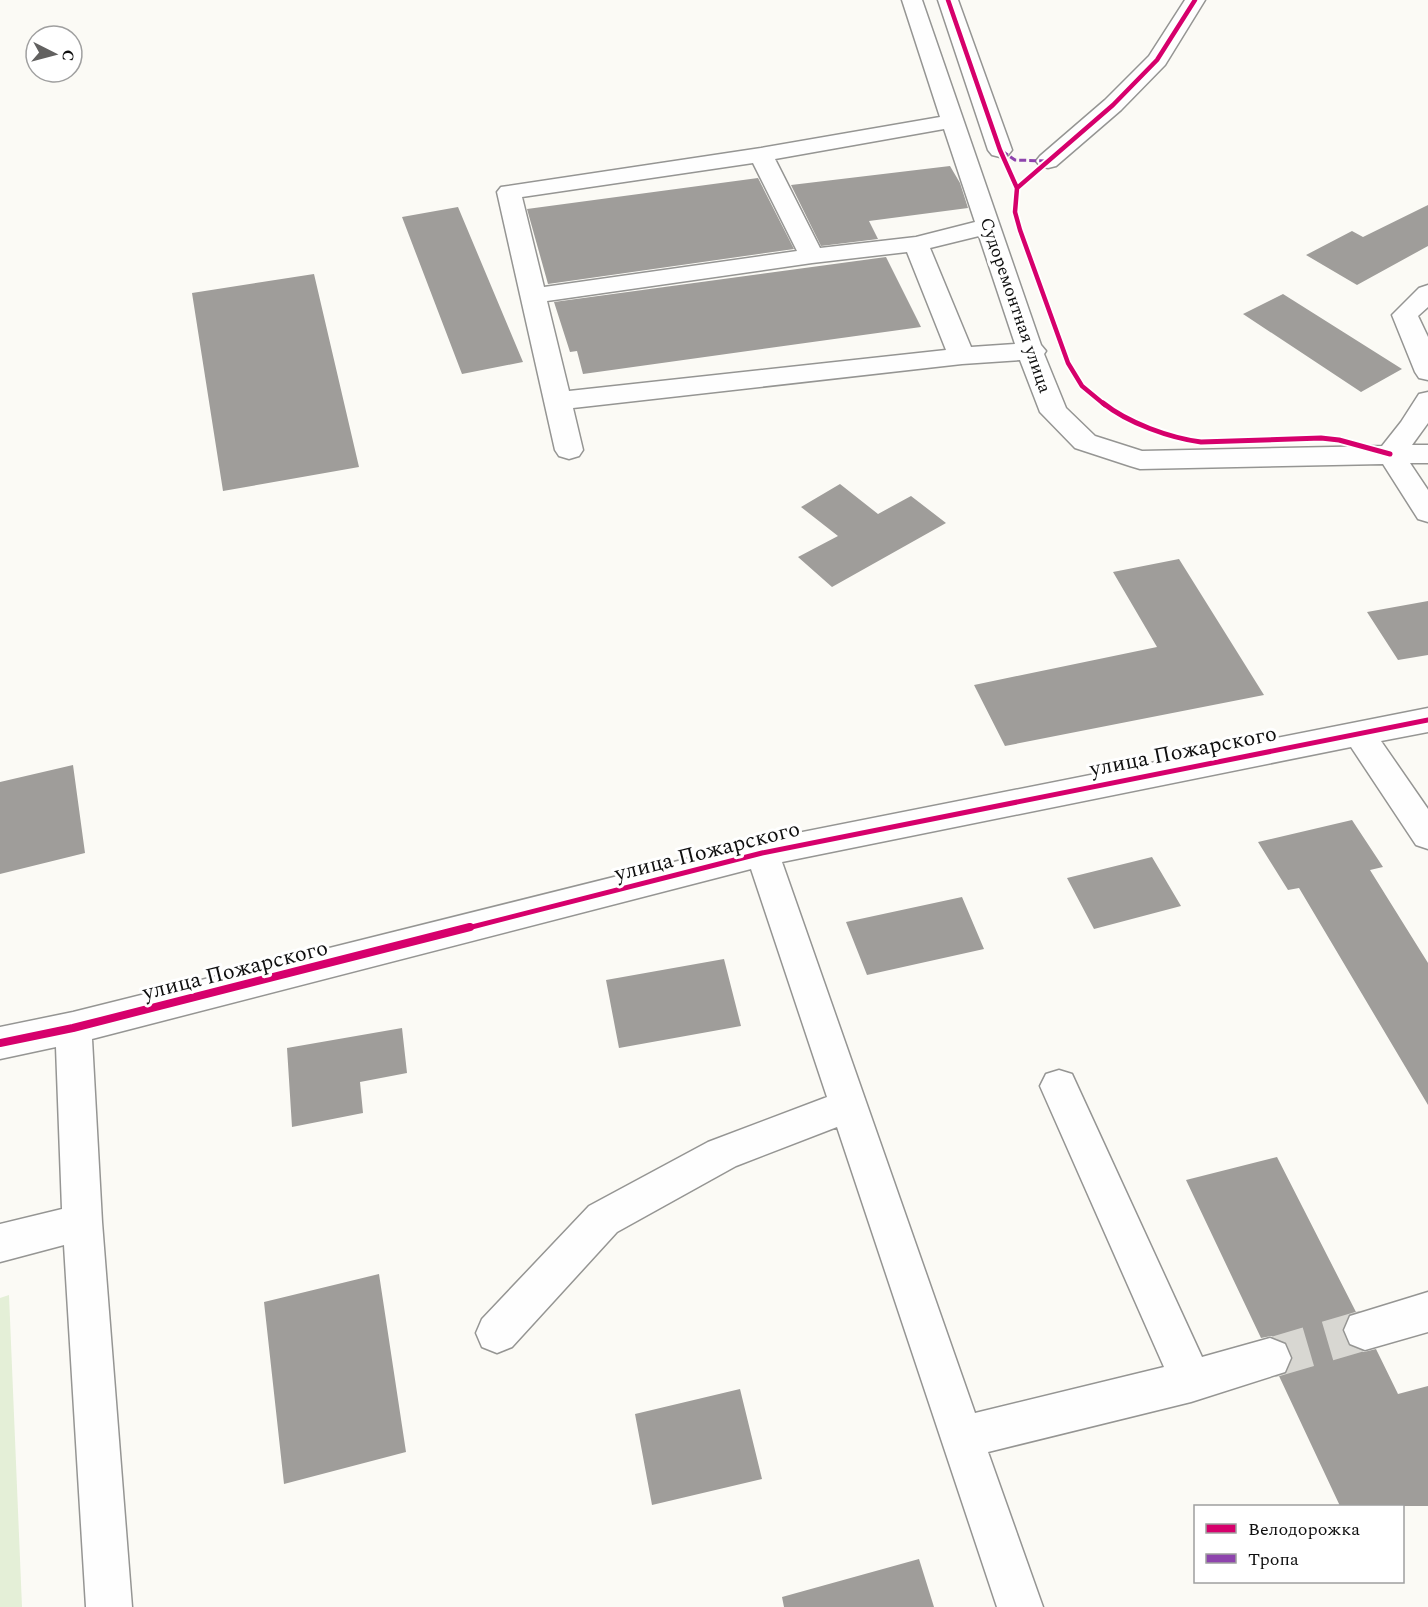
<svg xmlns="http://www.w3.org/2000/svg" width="1428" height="1607" font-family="Spectral,serif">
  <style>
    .green { fill: #e4efd7 }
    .building { fill: #9f9d9a }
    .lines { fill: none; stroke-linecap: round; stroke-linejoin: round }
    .minor-tunnel { stroke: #d8d7d2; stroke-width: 40; stroke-dasharray: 40 20; stroke-linecap: butt }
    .minor-casing { stroke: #959593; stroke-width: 3 }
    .minor { fill: #fefefe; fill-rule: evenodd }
    .quiet { stroke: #8e44ad; stroke-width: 3; stroke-dasharray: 7 3; stroke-linecap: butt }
    .cycleway-far2-casing { stroke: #fff; stroke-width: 8 }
    .cycleway-far1-casing { stroke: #fff; stroke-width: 9 }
    .cycleway-casing { stroke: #fff; stroke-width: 11 }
    .cycleway-far2 { stroke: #d6006c; stroke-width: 4.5 }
    .cycleway-far1 { stroke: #d6006c; stroke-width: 5 }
    .cycleway { stroke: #d6006c; stroke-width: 8 }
    .labels { text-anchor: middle; stroke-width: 6; stroke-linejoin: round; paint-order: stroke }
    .far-street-label { font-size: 18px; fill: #0f0f0f; stroke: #fff }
    .street-label { font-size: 22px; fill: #0f0f0f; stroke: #fff }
  </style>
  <rect width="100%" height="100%" fill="#fbfaf5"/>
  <path class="green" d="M9,1295L22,1607H0V1298Z"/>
  <path class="building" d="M950,166L960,183L968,208L869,221L878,239L821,246L791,185Z
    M758,178L794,249L548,284L527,209Z
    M1428,205V246L1357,285L1306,255L1352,231L1363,237Z
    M458,207L523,362L462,374L402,217Z
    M886,257L921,327L583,374L577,351L570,352L554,302Z
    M314,274L359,467L223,491L192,293Z
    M1283,294L1402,369L1361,392L1243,314Z
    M840,484L878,514L911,496L946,523L832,587L798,557L838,536L801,507Z
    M1179,559L1264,695L1005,746L974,685L1157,647L1113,572Z
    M1428,601V655L1398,660L1367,612Z
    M73,765L85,853L0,874V782Z
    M1352,820L1383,867L1370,870L1428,963V1105L1299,888L1288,890L1258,842Z
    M1152,857L1181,906L1094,929L1067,878Z
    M962,897L984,949L867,975L846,922Z
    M724,959L741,1026L619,1048L606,980Z
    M402,1028L407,1073L360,1082L363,1113L292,1127L287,1048Z
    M1277,1157L1356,1312L1348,1315L1342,1329L1348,1345L1364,1352L1376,1349L1398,1394L1428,1386V1506H1340L1279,1376L1287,1373L1293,1359L1287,1343L1271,1336L1261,1338L1186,1180Z
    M379,1274L406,1452L284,1484L264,1302Z
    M740,1389L762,1479L652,1505L635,1414Z
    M919,1559L934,1607H784L782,1597Z"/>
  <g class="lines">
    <path class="minor-tunnel" d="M1270,1358L1365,1330"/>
    <g class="minor-casing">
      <path id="minor" d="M902,0H922L1041,345L1046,351L1044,354L1066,408L1095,436L1142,451L1382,446L1401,422L1419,394L1428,392V423L1412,445H1428V463H1410L1428,490V522L1418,519L1383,464L1140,469L1130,466L1075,448L1040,412L1020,360L962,364L573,408L583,450L579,456L569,459L559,456L555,450L497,192L501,187L761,148L940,117ZM944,129L975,222L916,237L820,248L775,159ZM753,163L797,251L544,287L522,197ZM979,236L1015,344L971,347L930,248ZM907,252L946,350L569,391L547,301L812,263Z
        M938,0H958L1012,150L1008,155L1000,157L992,155L988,150Z
        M1185,0H1205L1165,65L1121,110L1056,166L1048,168L1040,166L1036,161L1040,156L1105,100L1149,56Z
        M1428,285V307L1418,316L1428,337V380L1419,378L1415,372L1392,315L1419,288Z
        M1428,708V732L1381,741L1428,809V849L1416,845L1351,747L782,862L975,1413L1164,1367L1040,1086L1046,1074L1059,1070L1072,1074L1202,1357L1270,1338L1285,1344L1291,1358L1285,1372L1191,1402L988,1452L1043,1607H997L837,1127L736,1166L617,1232L512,1347L497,1353L482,1347L476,1333L482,1319L589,1206L708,1142L827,1097L751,869L92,1039L102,1222L132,1607H86L64,1245L0,1262V1224L62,1209L56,1047L0,1059V1027L73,1012L762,840Z
        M1428,1292V1332L1365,1350L1350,1344L1344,1330L1350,1316Z"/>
    </g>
    <use href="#minor" class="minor"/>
    <path class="quiet" d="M1002,151L1015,160L1048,161"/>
    <g class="cycleway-far2-casing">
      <path id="cycleway-far2" d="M948,0L1000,150L1017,188L1015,212L1020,230L1068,363L1082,386L1105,405
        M1017,188L1113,105L1157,60L1195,0"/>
    </g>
    <g class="cycleway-far1-casing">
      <path id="cycleway-far1" d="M1103,403C1128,423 1170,438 1201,442L1321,438L1339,440L1390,454
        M464,929L762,853L1428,720"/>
    </g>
    <g class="cycleway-casing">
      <path id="cycleway" d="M0,1043L73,1028L470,927"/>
    </g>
    <use href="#cycleway-far2" class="cycleway-far2"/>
    <use href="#cycleway-far1" class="cycleway-far1"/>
    <use href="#cycleway" class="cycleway"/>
  </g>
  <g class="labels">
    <g class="far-street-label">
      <text transform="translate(1016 305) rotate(71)" y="6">Судоремонтная улица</text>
    </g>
    <g class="street-label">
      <text transform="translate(1183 750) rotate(-11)" y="8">улица Пожарского</text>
      <text transform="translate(707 850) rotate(-14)" y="8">улица Пожарского</text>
      <text transform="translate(235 969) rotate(-14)" y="8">улица Пожарского</text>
    </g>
  </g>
  <rect x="1194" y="1505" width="210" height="78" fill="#ffffff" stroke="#9f9f9f" stroke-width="1.5"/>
  <rect x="1206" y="1524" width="30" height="9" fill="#d6006c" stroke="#9f9f9f" stroke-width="1.5"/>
  <text x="1248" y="1535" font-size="18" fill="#0f0f0f">Велодорожка</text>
  <rect x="1206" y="1554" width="30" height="9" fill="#8e44ad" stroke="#9f9f9f" stroke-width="1.5"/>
  <text x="1248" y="1565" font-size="18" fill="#0f0f0f">Тропа</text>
  <g transform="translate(54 54) rotate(96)"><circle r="28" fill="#ffffff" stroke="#9f9f9f" stroke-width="1.5"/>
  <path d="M0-4.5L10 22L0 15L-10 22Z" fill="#626160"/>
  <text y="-9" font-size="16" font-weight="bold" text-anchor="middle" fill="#0f0f0f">С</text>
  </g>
</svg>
